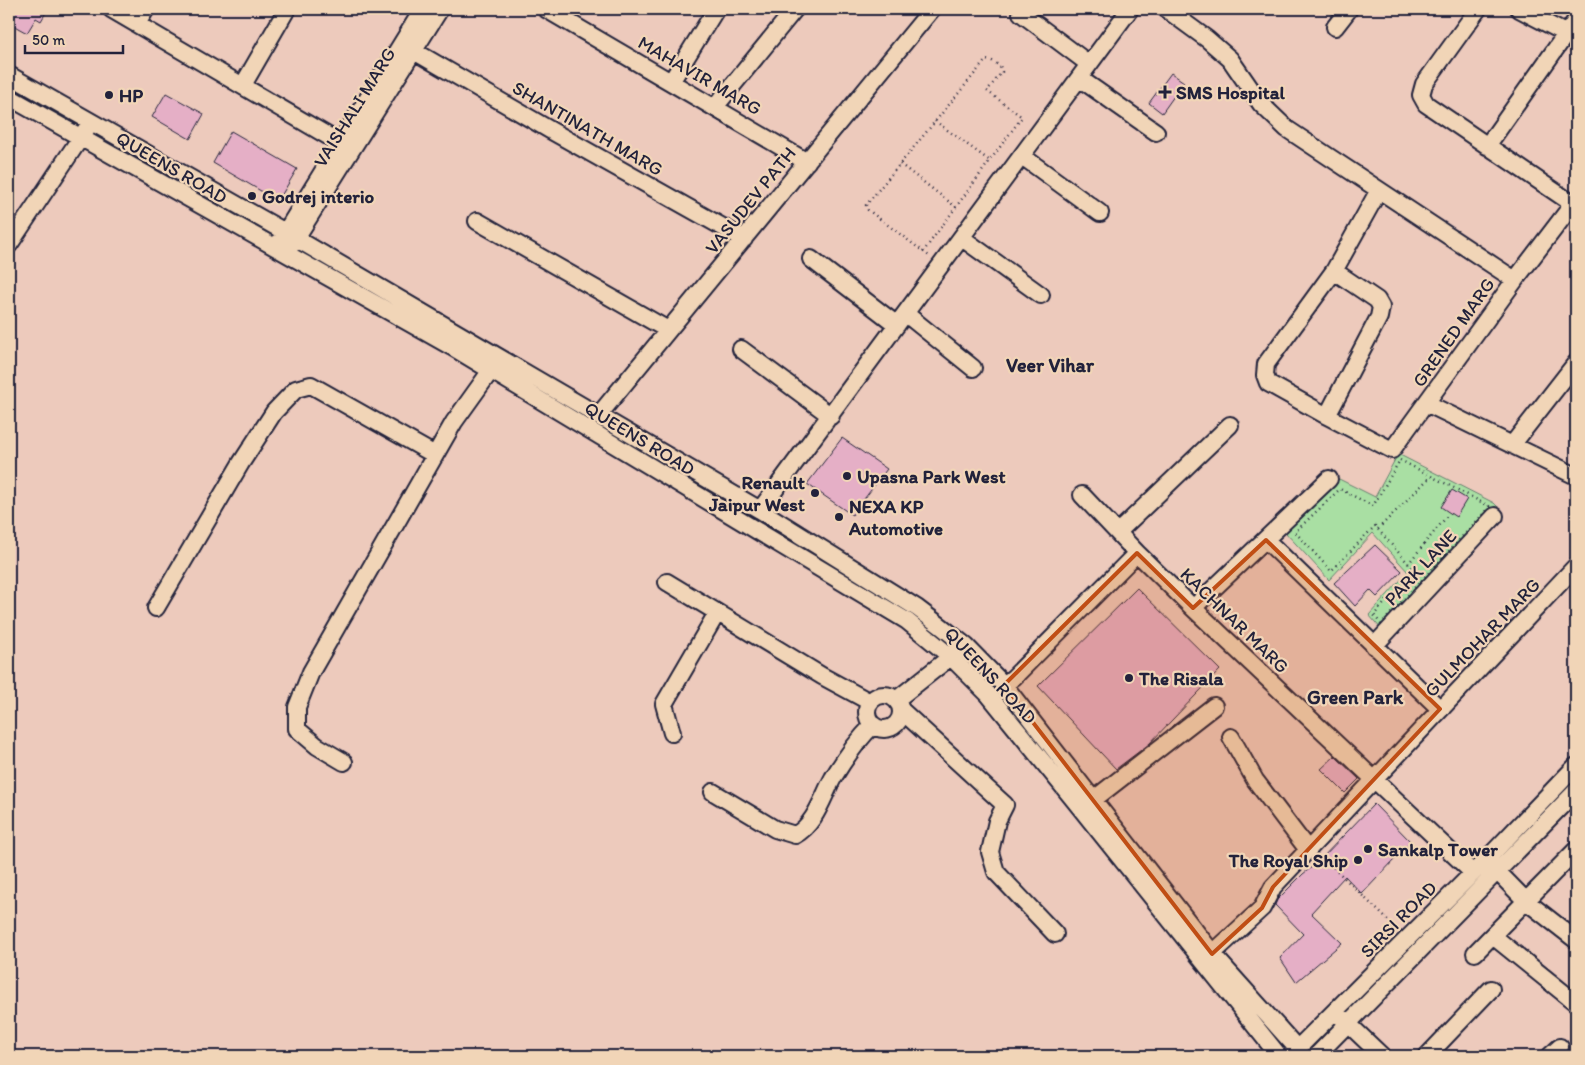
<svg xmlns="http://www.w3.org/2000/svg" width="1585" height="1065" font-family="Itim,sans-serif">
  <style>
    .green { fill: #a9dfa3; stroke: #66806f }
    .building { fill: #e5afc6; stroke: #22223b }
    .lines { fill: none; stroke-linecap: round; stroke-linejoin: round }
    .minor-casing { stroke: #22223b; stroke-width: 20 }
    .path { stroke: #22223b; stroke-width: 2.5; stroke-dasharray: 1 4; stroke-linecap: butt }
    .minor { stroke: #f1d5b7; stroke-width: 16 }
    .marked { fill: #c04e15; fill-opacity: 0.2; stroke: #c04e15; stroke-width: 4; stroke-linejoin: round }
    .poi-dot { fill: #22223b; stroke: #f1d5b7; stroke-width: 2 }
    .labels { text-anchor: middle; stroke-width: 4.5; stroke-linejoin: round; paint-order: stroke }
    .street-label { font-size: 19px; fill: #22223b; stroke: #f1d5b7 }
    .poi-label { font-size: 19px; font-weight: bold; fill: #22223b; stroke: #f1d5b7; text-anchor: start }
    .neighbourhood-label { font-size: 20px; font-weight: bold; fill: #22223b; stroke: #f1d5b7 }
  </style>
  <rect width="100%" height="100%" fill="#edcabc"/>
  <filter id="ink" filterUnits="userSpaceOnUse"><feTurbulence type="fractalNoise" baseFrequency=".02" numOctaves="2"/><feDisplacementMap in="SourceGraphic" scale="10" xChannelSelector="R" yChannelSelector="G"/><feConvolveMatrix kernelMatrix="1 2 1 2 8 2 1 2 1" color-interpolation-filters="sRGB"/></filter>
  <g filter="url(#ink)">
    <path class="green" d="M1398,454L1494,503L1499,508L1382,630L1369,615L1408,572L1373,533L1329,580L1285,532L1339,479L1375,497Z"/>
    <path class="building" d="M9,9H48L41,21L36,18L27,33L9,23Z
      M1171,73L1184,82L1162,113L1149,103Z
      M166,93L204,114L190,139L152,117Z
      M231,131L297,169L278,201L213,163Z
      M842,438L887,469L852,515L807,484Z
      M1452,490L1467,499L1456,517L1441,507Z
      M1375,545L1402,571L1377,597L1370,590L1355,606L1334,583Z
      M1137,588L1220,670L1149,744L1116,769L1038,686Z
      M1335,756L1359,779L1345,793L1321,769Z
      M1374,804L1411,842L1362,894L1345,876L1311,913L1342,943L1296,982L1280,958L1303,934L1275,905L1277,900L1303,874L1317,863Z"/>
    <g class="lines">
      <g class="minor-casing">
        <path id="minor" d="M111,9L340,143
          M546,9L807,162
          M1166,9L1207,39L1230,59L1261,104L1287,129L1515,280
          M1478,9L1424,84L1421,95L1426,104L1573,204
          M1519,9L1567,34
          M1021,13L1089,64
          M137,24L146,9
          M1335,27L1349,9
          M414,51L550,130L744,239
          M9,75L285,232L760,510L917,608L942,627L966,646L1004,685L1217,959L1304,1056
          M1079,78L1156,132
          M671,82L716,9
          M243,85L287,9
          M9,97L452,347L907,621L950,656L988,694L1074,800L1279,1056
          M715,107L795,9
          M1487,146L1576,20
          M1022,156L1100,213
          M1379,190L1334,271L1266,364L1265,375L1268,383L1327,416L1392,450L1426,403
          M1576,200L1515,280L1426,403L1576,476
          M477,221L668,330
          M962,238L1041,295
          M280,241L423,9
          M9,245L87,128
          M291,246L440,9
          M811,259L897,325
          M906,314L973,368
          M741,349L831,416
          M598,416L932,9
          M1327,416L1379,317L1381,307L1377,300L1334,271
          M1512,445L1576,363
          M1082,495L1137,553L1193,608L1473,873
          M760,510L1130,9
          M1118,532L1230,425
          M1266,540L1440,709
          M667,582L822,676L870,702
          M156,608L241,463L274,412L296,389L311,385L435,455
          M1193,608L1329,479
          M1374,646L1495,516
          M1004,685L1014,677L1137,553
          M867 712a17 17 0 1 1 34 0a17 17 0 1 1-34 0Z
          M896,700L958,651
          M901,710L1005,805L997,821L990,852L996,872L1055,934
          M672,733L664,704L717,613
          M1231,737L1255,780L1308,850
          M344,762L317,746L297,729V707L311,672L454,422L497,362
          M713,792L775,829L795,835C815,825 823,796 833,778C845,758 857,741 873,725
          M1093,800L1214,706
          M1491,865L1526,901L1576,940
          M1493,936L1576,1003
          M1475,953L1576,850
          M1212,954L1262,908L1273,887L1576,566
          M1340,1016L1382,1056
          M1290,1056L1486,860L1576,766
          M1316,1056L1576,791
          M1427,1056L1491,989
          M1550,1056L1560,1047"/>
      </g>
      <path class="path" d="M935,121L990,161
        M900,164L956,207
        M923,252L1022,117L987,91L1002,72L1000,66L992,61L986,60L866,205L868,210L929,256L930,257
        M1400,460L1489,506L1486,511L1381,624L1374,615L1414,570L1375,526L1331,571L1295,532L1340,489L1373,506Z
        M1378,529L1431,476
        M1408,564L1448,515
        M1330,864L1397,929"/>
      <use href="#minor" class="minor"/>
    </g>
  </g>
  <path class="marked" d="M1266,540L1440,709L1273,887L1262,908L1212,954L1004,685L1137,553L1193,608Z"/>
  <g class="poi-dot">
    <path d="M1162.5 84.5h5v5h5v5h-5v5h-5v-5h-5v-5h5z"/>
    <circle cx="109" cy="95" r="5"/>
    <circle cx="252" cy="196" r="5"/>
    <circle cx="847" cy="476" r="5"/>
    <circle cx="815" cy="493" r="5"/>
    <circle cx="839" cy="517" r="5"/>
    <circle cx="1129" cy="678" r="5"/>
    <circle cx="1368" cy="849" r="5"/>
    <circle cx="1358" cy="860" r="5"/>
  </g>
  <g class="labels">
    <g class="street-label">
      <text transform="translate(700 75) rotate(30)" y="7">MAHAVIR MARG</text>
      <text transform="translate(354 107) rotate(-58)" y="7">VAISHALI MARG</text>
      <text transform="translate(588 128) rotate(30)" y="7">SHANTINATH MARG</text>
      <text transform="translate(172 167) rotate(30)" y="7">QUEENS ROAD</text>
      <text transform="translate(750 200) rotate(-51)" y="7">VASUDEV PATH</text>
      <text transform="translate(1453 332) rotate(-55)" y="7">GRENED MARG</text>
      <text transform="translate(640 438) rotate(31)" y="7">QUEENS ROAD</text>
      <text transform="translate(1420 567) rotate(-47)" y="7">PARK LANE</text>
      <text transform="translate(1235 620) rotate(44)" y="7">KACHNAR MARG</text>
      <text transform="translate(1482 637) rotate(-46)" y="7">GULMOHAR MARG</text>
      <text transform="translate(991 675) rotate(47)" y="7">QUEENS ROAD</text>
      <text transform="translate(1398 919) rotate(-45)" y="7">SIRSI ROAD</text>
    </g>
    <g class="poi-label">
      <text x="1176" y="99">SMS Hospital</text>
      <text x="119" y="102">HP</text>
      <text x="262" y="203">Godrej interio</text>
      <text x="857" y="483">Upasna Park West</text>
      <text x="805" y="489" text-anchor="end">Renault<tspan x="805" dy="22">Jaipur West</tspan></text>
      <text x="849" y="513">NEXA KP<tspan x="849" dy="22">Automotive</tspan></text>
      <text x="1139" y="685">The Risala</text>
      <text x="1378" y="856">Sankalp Tower</text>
      <text x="1348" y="867" text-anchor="end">The Royal Ship</text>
    </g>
    <g class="neighbourhood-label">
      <text x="1050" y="372">Veer Vihar</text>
      <text x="1355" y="704">Green Park</text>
    </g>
  </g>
  <rect width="1585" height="1065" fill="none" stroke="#f1d5b7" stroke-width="30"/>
  <rect x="15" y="15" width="1555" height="1035" fill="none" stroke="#22223b" stroke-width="2" filter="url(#ink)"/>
  <path d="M25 45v8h98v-8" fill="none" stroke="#22223b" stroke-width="2.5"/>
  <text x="32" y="45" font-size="15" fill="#22223b" stroke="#f1d5b7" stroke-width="4" paint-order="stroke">50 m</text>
</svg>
